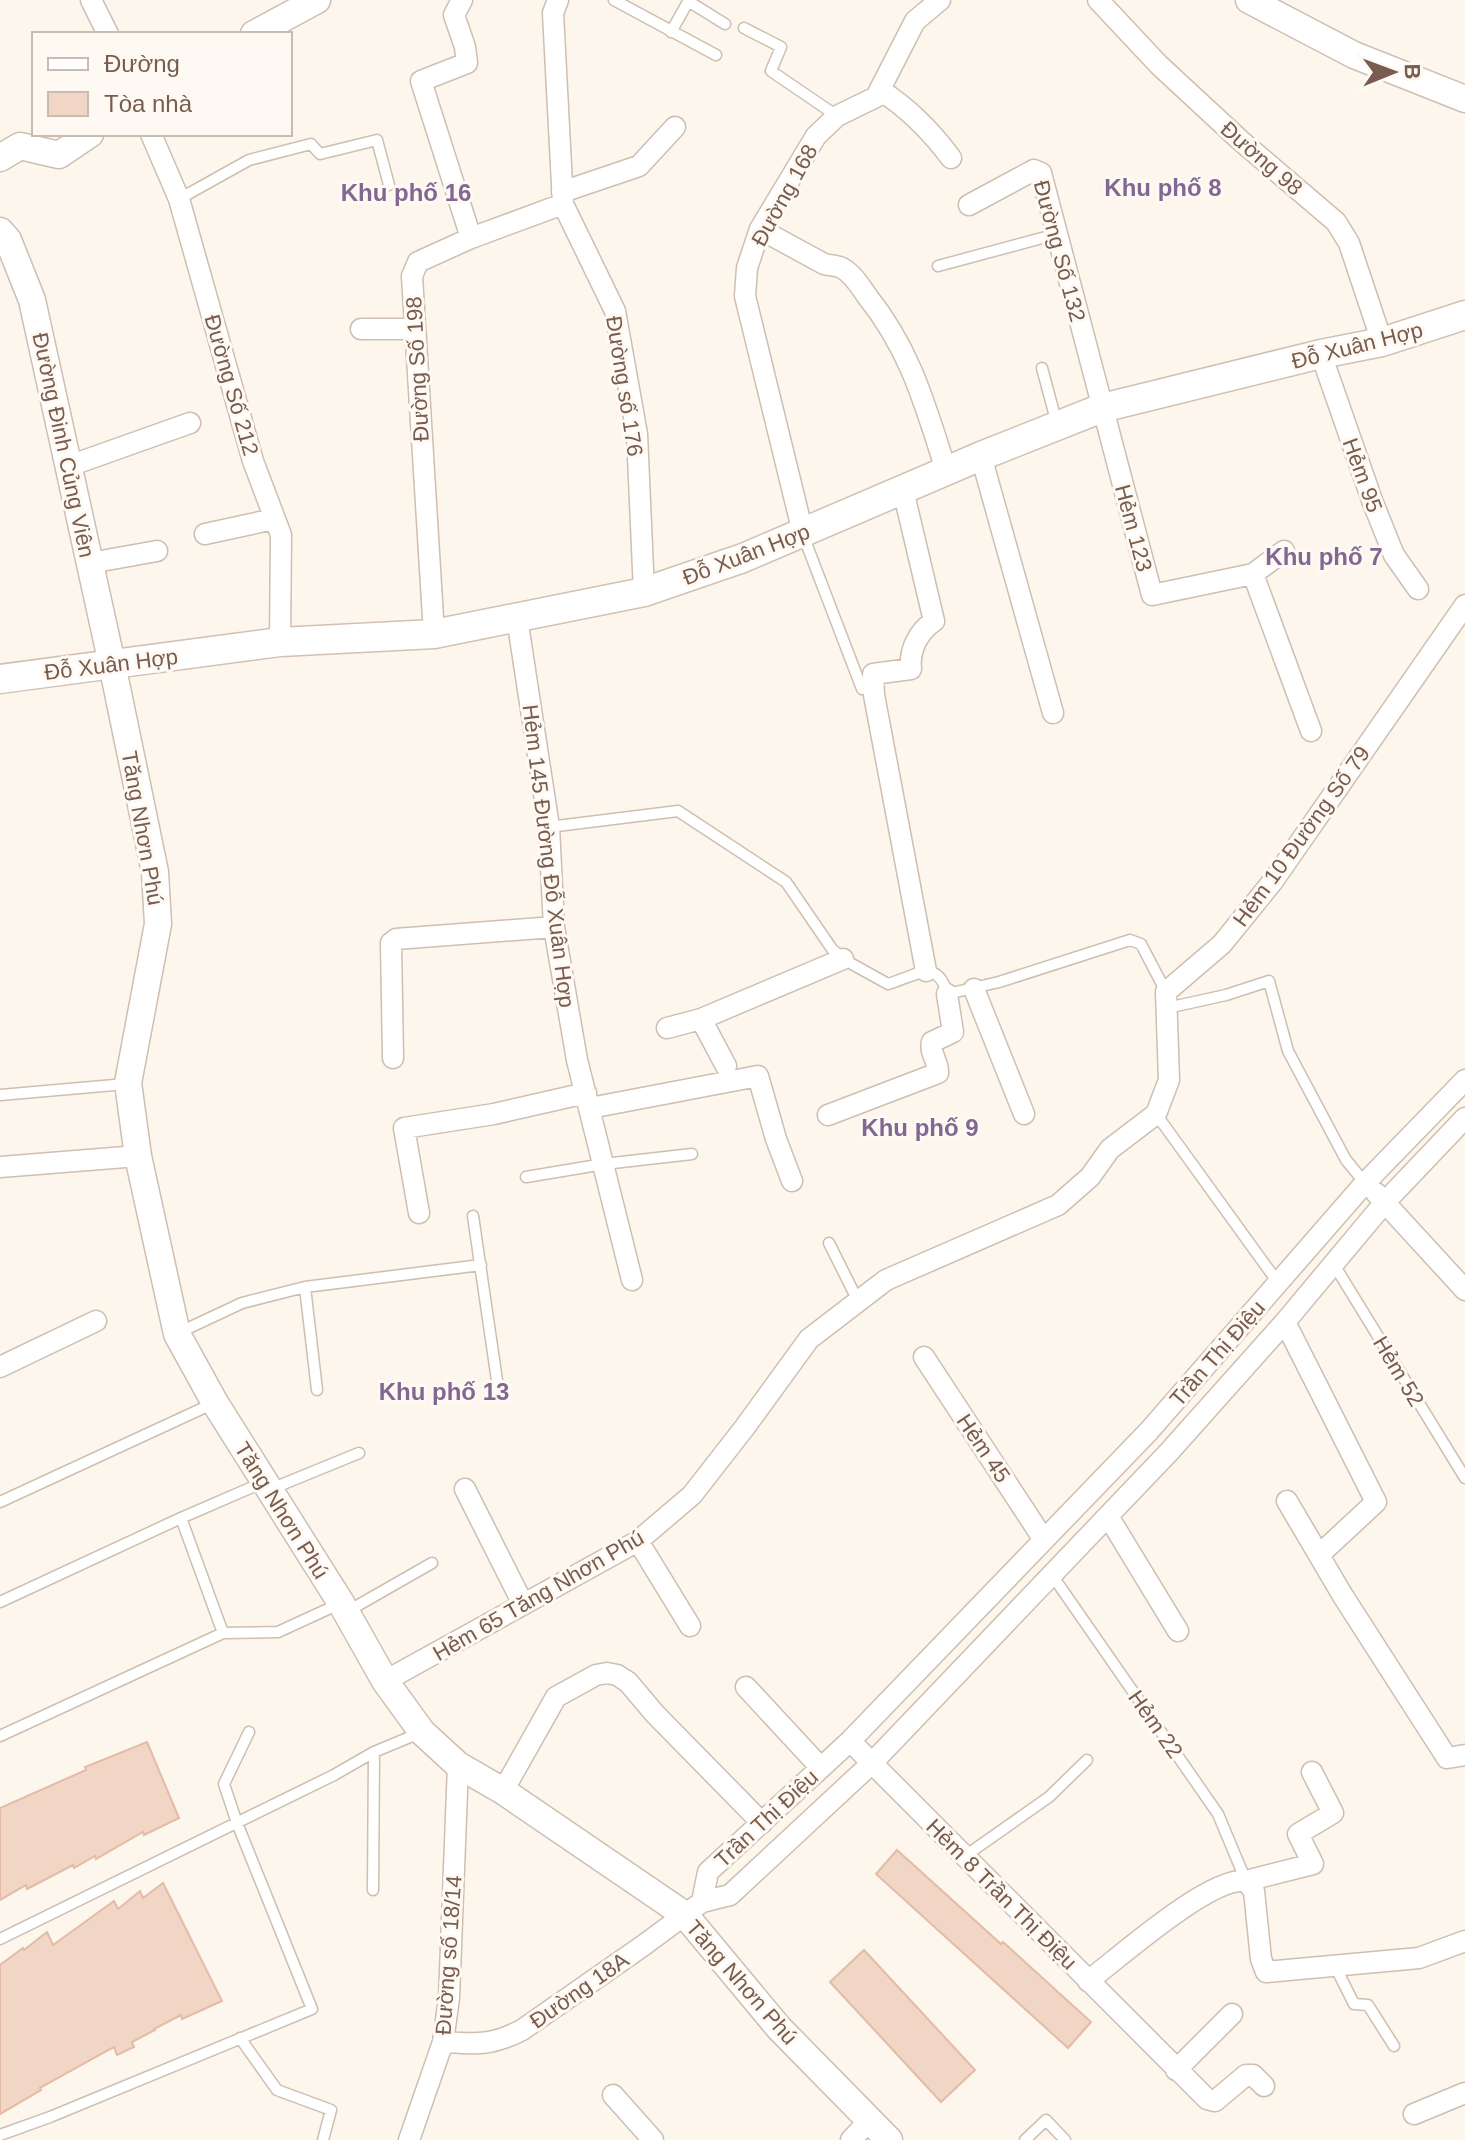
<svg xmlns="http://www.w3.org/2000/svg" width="1465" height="2140" font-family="Helvetica,sans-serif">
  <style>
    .building { fill: #f1d5c5; stroke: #e3bba6; stroke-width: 2 }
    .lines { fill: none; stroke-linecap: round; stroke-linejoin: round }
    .service-casing { stroke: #cfbeb1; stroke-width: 13 }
    .minor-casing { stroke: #cfbeb1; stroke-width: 23 }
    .tertiary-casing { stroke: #cfbeb1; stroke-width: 29 }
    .secondary-casing { stroke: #d4c0b2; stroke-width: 31 }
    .service { stroke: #fff; stroke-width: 10 }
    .minor { stroke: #fff; stroke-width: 20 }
    .tertiary { stroke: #fff; stroke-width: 26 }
    .secondary { stroke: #fff; stroke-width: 28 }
    .labels { text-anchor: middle; stroke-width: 6; stroke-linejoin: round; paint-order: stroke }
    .street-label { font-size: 22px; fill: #785c4f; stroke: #fefaf3 }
    .neighbourhood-label { font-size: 24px; font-weight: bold; fill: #836793; stroke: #fefaf3 }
  </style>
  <rect width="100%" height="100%" fill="#fcf6ed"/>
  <path class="building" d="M147,1742L179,1818L144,1835L143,1832L96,1859L95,1856L74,1868L73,1865L27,1889L26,1885L0,1900V1808L86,1770L85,1767Z
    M897,1850L1001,1944L1003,1942L1091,2022L1068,2048L876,1874Z
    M163,1883L222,2001L182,2019L181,2015L154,2029L155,2030L132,2042L134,2047L117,2055L114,2047L40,2088L41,2090L0,2114V1965L23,1948L24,1950L47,1932L53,1945L114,1901L118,1909L140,1891L143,1898Z
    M864,1950L975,2070L941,2102L830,1982Z"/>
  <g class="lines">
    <g class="service-casing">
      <path id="service" d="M614,0L716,55
        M688,1L725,24
        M744,28L781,47L771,71L837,116
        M671,32L689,0
        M179,199L249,160L311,144L320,154L377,140L389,185
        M938,266L1057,234
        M1042,368L1057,424
        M803,535L862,689
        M549,827L678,811L786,882L832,949L843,959L888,984C915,976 938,957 947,994L999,982L1130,940L1141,944L1166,992
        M1167,1008L1226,995L1269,981L1288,1051L1346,1160L1365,1183
        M0,1095L126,1084
        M1156,1114L1279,1284
        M526,1177L604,1164L692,1154
        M473,1216L499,1394
        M829,1243L858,1301
        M1333,1263L1465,1478
        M305,1287L317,1390
        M178,1333L242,1303L305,1287L481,1265
        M271,1489L359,1453
        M0,1502L212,1404
        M181,1518L223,1633
        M1052,1575L1218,1814L1246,1881
        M0,1602L181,1518L264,1482
        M348,1611L432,1563
        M0,1736L223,1633L278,1632L339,1604
        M965,1856L1049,1797L1087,1760
        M373,1890L374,1752
        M0,1939L334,1775L374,1752L422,1732
        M1335,1966L1354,2004L1368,2005L1394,2046
        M240,2038L277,2090L331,2110L323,2140
        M0,2135L50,2117L312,2009L237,1823L224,1784L249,1732
        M1025,2140L1046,2120L1065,2140"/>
    </g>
    <g class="minor-casing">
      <path id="minor" d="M91,0L108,34
        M462,0L454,15L465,47L467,63L421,81L471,238
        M558,0L553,13L563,204L615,311L637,434L644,592
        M1098,0L1159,65L1241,141L1336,222L1349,243L1382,342
        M880,90C908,108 931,131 951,158
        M151,134L179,199L253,461L281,535L280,642
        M562,192L639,166L675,127
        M969,205L1034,170L1041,173L1152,595L1253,574L1284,551
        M760,229L824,264C831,266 836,265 842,268C853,274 860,286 867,296C911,351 925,405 946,470
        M361,329H414
        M1321,354L1373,503L1394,555L1418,589
        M981,456L1053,713
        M69,466L190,423
        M903,490L934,621C918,632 909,650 911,669L873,674L874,695L926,971
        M803,533L745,296L747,268L760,229L816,136L837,116L876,97L915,21L940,0
        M205,534L274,519
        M90,563L157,551
        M1253,574L1311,731
        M517,618L549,827L554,927L577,1060L632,1280
        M434,634L412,276L418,262L471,238L563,204
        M974,989L1024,1114
        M701,1019L726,1066
        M667,1028L701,1019L843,959
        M393,1058L391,943L396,939L554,927
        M590,1108L758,1076L776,1139L792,1181
        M828,1115L938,1073C939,1062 929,1053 932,1042L953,1032L947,994
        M0,1167L138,1156
        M1376,1193L1465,1290
        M419,1213L404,1128L494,1114L586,1093
        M1285,1322L1376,1502L1319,1555
        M924,1357L1044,1540
        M0,1367L96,1321
        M465,1489L523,1604
        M1287,1501L1343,1596L1447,1758L1465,1755
        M1108,1516L1178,1631
        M638,1541L690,1626
        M385,1681L638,1541L692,1495L745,1427L809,1339L886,1280L1058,1205L1090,1177L1110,1149L1156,1114L1169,1080L1166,992L1222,944L1273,881L1465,605
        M746,1687L821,1768
        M850,1741L1207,2099L1215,2101L1246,2075H1253L1264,2086
        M503,1791L556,1697L596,1675L607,1673L617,1675L628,1682L655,1714L762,1823
        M1246,1881L1254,1891L1261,1959L1266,1972L1419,1958L1465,1941
        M702,1902L708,1872L850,1741L1149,1431L1365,1183L1465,1080
        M1088,1981C1120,1957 1209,1877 1246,1881L1313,1864L1298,1834L1333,1813L1312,1772
        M443,2042C477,2044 491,2046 522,2030L644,1945L702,1902L730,1895L872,1763L1169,1452L1285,1322L1386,1201L1465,1118
        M1176,2070L1232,2014
        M613,2095L653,2140
        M1414,2114L1465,2093
        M409,2140L443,2042L449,1998L458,1765
        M851,2140L870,2120"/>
    </g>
    <g class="tertiary-casing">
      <path id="tertiary" d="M1249,0L1354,55L1465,99
        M254,34L317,0
        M0,158L20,146L59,155L90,134
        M0,231L8,240L32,300L112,664L155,872L158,924L128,1083L138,1156L177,1334L215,1403L341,1603L385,1681L422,1732L458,1765L503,1791L685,1915L779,2028L889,2140"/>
    </g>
    <g class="secondary-casing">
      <path id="secondary" d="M0,679L280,642L434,634L644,592L743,558L981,456L1102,408L1321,354L1382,342L1465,315"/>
    </g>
    <use href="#service" class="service"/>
    <use href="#minor" class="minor"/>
    <use href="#tertiary" class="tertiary"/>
    <use href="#secondary" class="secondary"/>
  </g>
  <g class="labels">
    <g class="street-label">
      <text transform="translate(1262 158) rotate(41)" y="8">Đường 98</text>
      <text transform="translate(784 195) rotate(-61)" y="8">Đường 168</text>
      <text transform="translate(1060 251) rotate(75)" y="8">Đường Số 132</text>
      <text transform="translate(1357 345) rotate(-14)" y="8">Đỗ Xuân Hợp</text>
      <text transform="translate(417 369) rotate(-93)" y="8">Đường Số 198</text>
      <text transform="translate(232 385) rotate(74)" y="8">Đường Số 212</text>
      <text transform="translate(625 386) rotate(81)" y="8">Đường số 176</text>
      <text transform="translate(64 445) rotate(78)" y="8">Đường Đinh Củng Viên</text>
      <text transform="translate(1363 475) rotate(70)" y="8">Hẻm 95</text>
      <text transform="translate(1134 528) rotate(75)" y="8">Hẻm 123</text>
      <text transform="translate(746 554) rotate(-21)" y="8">Đỗ Xuân Hợp</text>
      <text transform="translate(111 664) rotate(-7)" y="8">Đỗ Xuân Hợp</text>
      <text transform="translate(143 828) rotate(80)" y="8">Tăng Nhơn Phú</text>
      <text transform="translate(1301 836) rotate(-54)" y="8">Hẻm 10 Đường Số 79</text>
      <text transform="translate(549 856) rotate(83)" y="8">Hẻm 145 Đường Đỗ Xuân Hợp</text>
      <text transform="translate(1217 1353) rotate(-49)" y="8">Trần Thị Điệu</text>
      <text transform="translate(1399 1371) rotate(59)" y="8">Hẻm 52</text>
      <text transform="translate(984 1448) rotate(56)" y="8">Hẻm 45</text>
      <text transform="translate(282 1510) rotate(58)" y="8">Tăng Nhơn Phú</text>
      <text transform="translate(538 1595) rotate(-30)" y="8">Hẻm 65 Tăng Nhơn Phú</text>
      <text transform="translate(1156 1724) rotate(55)" y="8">Hẻm 22</text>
      <text transform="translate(766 1818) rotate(-43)" y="8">Trần Thị Điệu</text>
      <text transform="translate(1002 1894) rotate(45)" y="8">Hẻm 8 Trần Thị Điệu</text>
      <text transform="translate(448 1955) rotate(-86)" y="8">Đường số 18/14</text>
      <text transform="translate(742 1982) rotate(49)" y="8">Tăng Nhơn Phú</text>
      <text transform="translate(579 1990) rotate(-35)" y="8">Đường 18A</text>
    </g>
    <g class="neighbourhood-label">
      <text x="1163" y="196">Khu phố 8</text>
      <text x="406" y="201">Khu phố 16</text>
      <text x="1324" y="565">Khu phố 7</text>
      <text x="920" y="1136">Khu phố 9</text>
      <text x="444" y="1400">Khu phố 13</text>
    </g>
  </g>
  <rect x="32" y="32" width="260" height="104" fill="#fefaf3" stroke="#c8bbb1" stroke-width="2"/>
  <rect x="48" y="58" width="40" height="12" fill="#ffffff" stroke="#c8bbb1" stroke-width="2"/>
  <text x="104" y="72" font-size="24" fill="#785c4f">Đường</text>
  <rect x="48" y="92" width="40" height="24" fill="#f1d5c5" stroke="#c8bbb1" stroke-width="2"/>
  <text x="104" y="112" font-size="24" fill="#785c4f">Tòa nhà</text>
  <g transform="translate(1393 72) rotate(89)" stroke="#fefaf3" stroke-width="6" paint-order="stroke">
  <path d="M0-6L14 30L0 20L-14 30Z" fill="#785c4f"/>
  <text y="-12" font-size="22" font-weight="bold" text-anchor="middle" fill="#785c4f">B</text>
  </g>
</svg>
